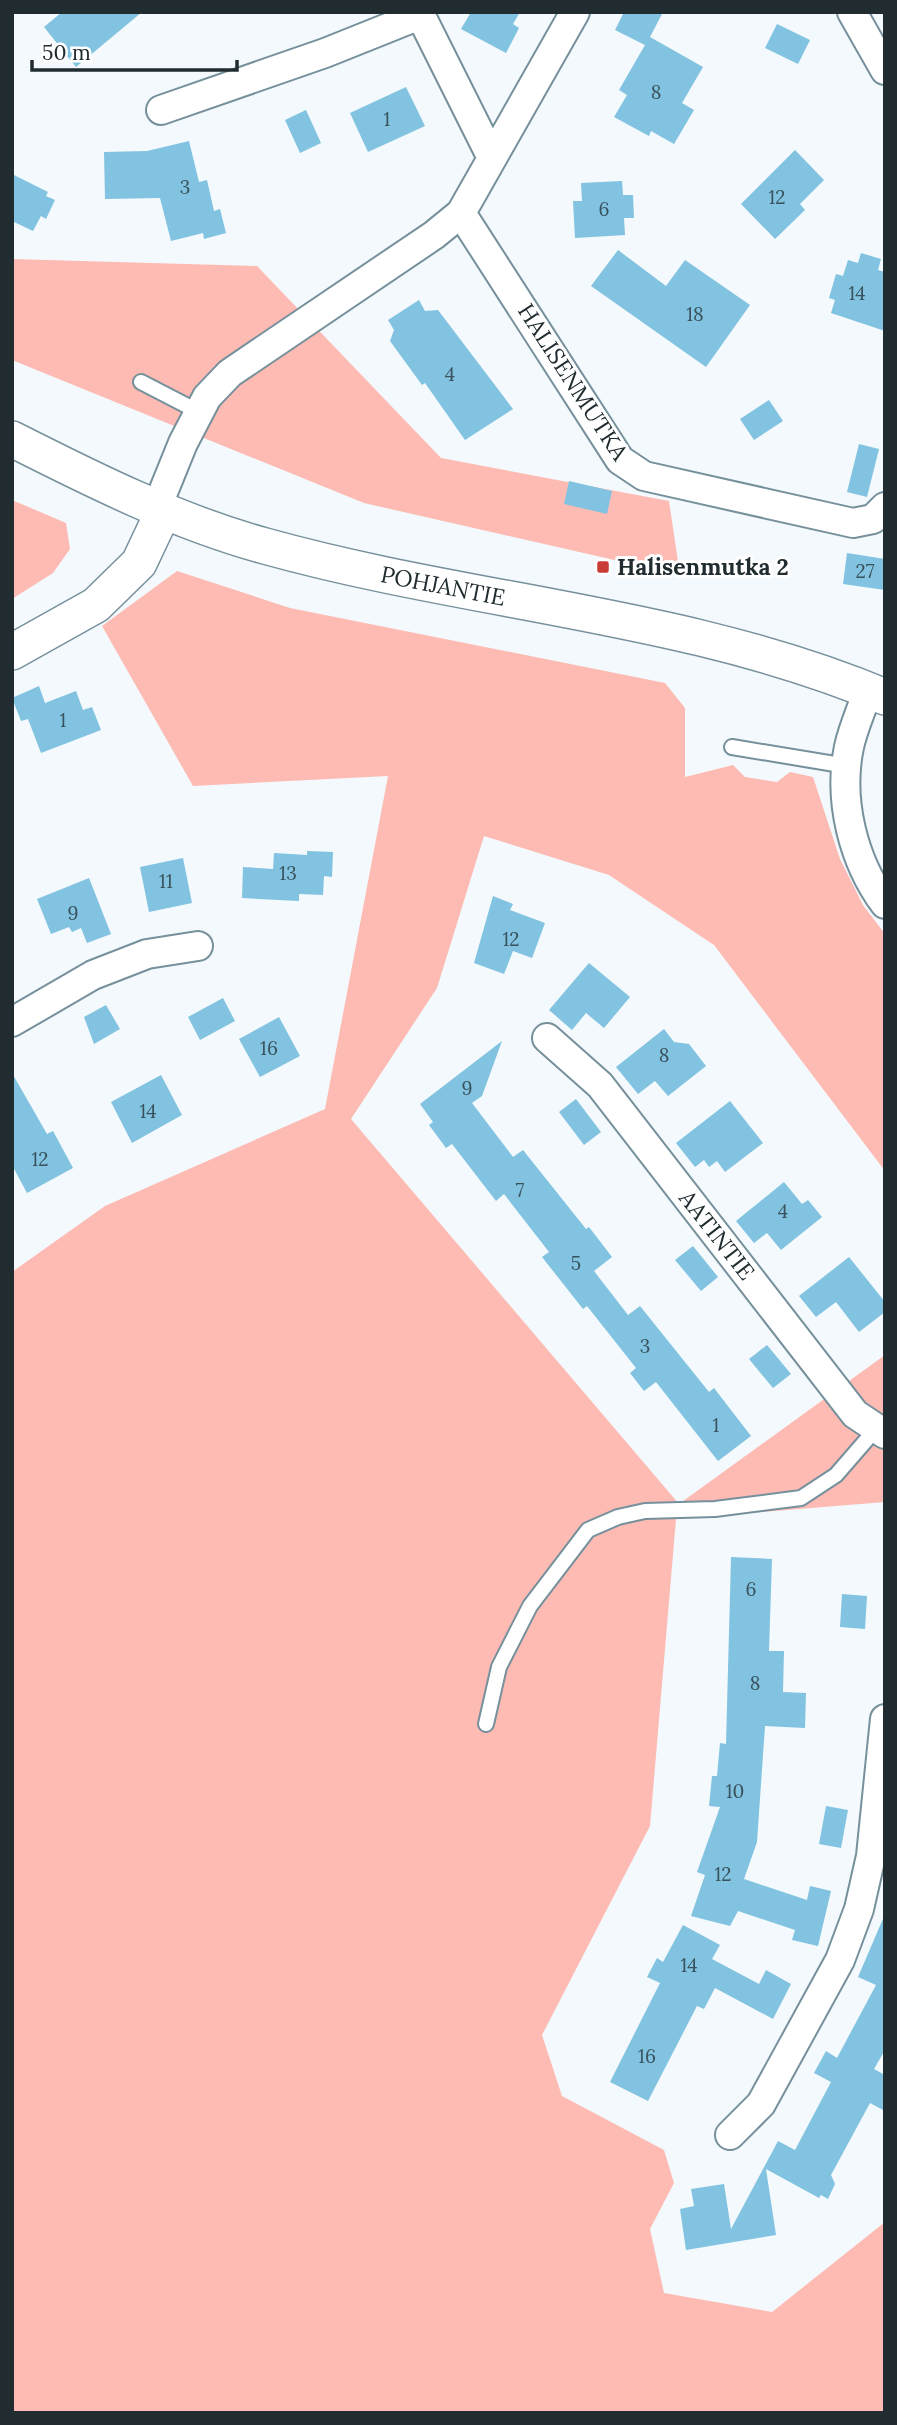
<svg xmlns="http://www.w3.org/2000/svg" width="897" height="2425" font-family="Lora,serif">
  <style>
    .green { fill: #fdbbb3 }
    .building { fill: #81c3e0 }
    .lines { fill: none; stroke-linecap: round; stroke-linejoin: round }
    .service-casing { stroke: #76909c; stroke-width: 18 }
    .minor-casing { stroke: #76909c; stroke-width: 32 }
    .tertiary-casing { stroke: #76909c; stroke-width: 38 }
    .service { stroke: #fff; stroke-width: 14 }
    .minor { stroke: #fff; stroke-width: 28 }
    .tertiary { stroke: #fff; stroke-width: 35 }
    .poi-dot { fill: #ca3c36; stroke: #fff; stroke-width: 2.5 }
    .labels { text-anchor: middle; stroke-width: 6; stroke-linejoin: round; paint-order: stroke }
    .number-label { font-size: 19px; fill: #39525d }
    .street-label { font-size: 23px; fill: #212c31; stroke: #fff }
    .poi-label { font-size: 23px; font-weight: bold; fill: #212c31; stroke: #fff; text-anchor: start }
  </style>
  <rect width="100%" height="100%" fill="#f3f9fc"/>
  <path class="green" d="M12,259L257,266L441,458L669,501L680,575L364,503L12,360Z
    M12,500L66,523L70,549L53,573L12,599Z
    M177,571L290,608L665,683L685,708V777L733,765L745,777L777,782L790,772L813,777L840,859L863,905L885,934V1171L714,945L609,875L484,836L437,988L351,1119L679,1504L885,1355V1502L676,1519L650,1826L542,2035L562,2096L664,2150L674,2183L650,2229L664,2293L772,2312L885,2222V2413H12V1272L105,1206L325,1109L388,776L193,786L102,626Z"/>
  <path class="building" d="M62,12H142L76,67L44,27Z
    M471,12H520L513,24L519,28L506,53L461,29Z
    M624,12H663L650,37L703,67L682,103L694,110L674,144L651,131L649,136L614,117L627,95L619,90L645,45L615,30Z
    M777,24L810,40L798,64L765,48Z
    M406,87L425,126L368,152L350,113Z
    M306,110L321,143L300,153L285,120Z
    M189,141L199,182L207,180L214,211L220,209L226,233L204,239L203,233L171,241L160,198L105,199L104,152L147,151Z
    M795,150L824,180L800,204L805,210L775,239L741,204Z
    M12,174L48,192L46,196L55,200L46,219L41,216L33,231L12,221Z
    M622,181L623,195H633L634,218H624L625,235L575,238L573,201H582L581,183Z
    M618,250L666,286L685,260L750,305L706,367L591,286Z
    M861,253L881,259L878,270L885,272V331L831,313L835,300L829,298L836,274L843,276L848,260L858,263Z
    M419,300L425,311L438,310L513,409L465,440L425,383L422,385L390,341L394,330L388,320Z
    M769,400L783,421L754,440L740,419Z
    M859,444L879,449L867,497L847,492Z
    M569,481L612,491L607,514L564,504Z
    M847,553L885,559V590L843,584Z
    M39,686L45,703L76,691L83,710L92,707L101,730L41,753L28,719L21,721L12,698Z
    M307,851L333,852L332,877L324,876L323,895L299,894V901L242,898L243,867L273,869L274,853L307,855Z
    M183,858L192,903L149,912L140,867Z
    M89,878L111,934L87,943L81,928L72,932L69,927L51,934L37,899Z
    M493,896L513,904L510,910L545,923L532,958L513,951L504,974L474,963Z
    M589,963L630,997L604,1028L586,1013L572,1030L549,1010Z
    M223,998L235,1021L200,1040L188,1017Z
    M106,1005L120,1029L94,1044L84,1017Z
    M279,1017L300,1056L260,1077L239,1039Z
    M664,1029L674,1042L689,1044L706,1066L668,1096L655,1081L638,1094L616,1067Z
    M502,1041L482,1096L472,1103L513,1157L523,1150L586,1229L589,1227L612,1257L594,1271L628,1315L640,1306L709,1392L714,1388L751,1436L718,1461L656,1382L644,1391L630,1373L636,1368L587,1306L583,1309L542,1257L549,1252L504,1194L496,1201L452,1144L446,1148L429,1125L433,1122L420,1104Z
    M12,1073L47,1134L53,1131L73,1168L27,1193L12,1165Z
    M161,1075L182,1115L132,1143L111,1102Z
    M576,1099L601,1132L584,1145L559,1112Z
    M730,1101L763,1143L725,1172L717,1161L709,1167L704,1160L695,1167L676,1143Z
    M784,1182L802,1204L808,1200L822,1217L781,1250L767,1233L754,1243L736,1221Z
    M693,1246L718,1277L701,1291L675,1260Z
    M849,1257L885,1302V1312L859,1332L836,1302L816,1317L799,1296Z
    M767,1345L791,1374L773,1388L749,1359Z
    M731,1557L772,1559L769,1651H784L783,1692L806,1693L805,1728L765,1726L757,1842L744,1879L807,1900L810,1886L831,1891L818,1946L792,1940L795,1930L738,1911L730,1926L691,1916L705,1875L697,1872L720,1807L709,1806L712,1776H717L720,1743L726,1744Z
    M842,1594L867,1596L865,1629L840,1627Z
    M826,1806L848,1810L841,1848L819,1844Z
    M885,1914V2050L874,2069L885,2075V2111L870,2103L831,2175L835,2184L828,2199L821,2195L819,2198L766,2169L776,2235L686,2250L680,2209L694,2206L691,2189L724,2184L731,2229L778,2141L795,2150L831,2082L814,2073L826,2051L837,2058L876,1985L858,1977Z
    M683,1925L720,1945L712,1959L759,1984L766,1970L791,1984L773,2019L715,1988L704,2009L697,2006L648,2101L610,2082L660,1983L647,1977L657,1958L663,1962Z"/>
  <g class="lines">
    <g class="service-casing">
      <path id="service" d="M141,382L199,412
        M732,747L847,766
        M486,1724L499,1667L530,1606L588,1530L618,1517L645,1511L715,1509L801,1498L836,1475L875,1430"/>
    </g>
    <g class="minor-casing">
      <path id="minor" d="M419,12L492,158
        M852,12L885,70
        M161,110L325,53L420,15
        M461,213L620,460L644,476L853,523L873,519L885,507
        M157,507L183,443L207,397L230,373L434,235L461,213L575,12
        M868,690C862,709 853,728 849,747C838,800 853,861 885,904
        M12,1022L93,975L147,954L198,946
        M547,1038L600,1085L855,1414L885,1434
        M730,2135L761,2104L840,1960L859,1909L871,1856L885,1719"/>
    </g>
    <g class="tertiary-casing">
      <path id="tertiary" d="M12,439C93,480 177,522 265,546C469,603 688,614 885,697
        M12,652L96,605L139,563L164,510"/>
    </g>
    <use href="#service" class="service"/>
    <use href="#minor" class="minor"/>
    <use href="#tertiary" class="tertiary"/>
  </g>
  <rect class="poi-dot" x="596" y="560" width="14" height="14" rx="3.5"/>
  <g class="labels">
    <g class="number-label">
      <text x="656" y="99">8</text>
      <text x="387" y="126">1</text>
      <text x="185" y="194">3</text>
      <text x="777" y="204">12</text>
      <text x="604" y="216">6</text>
      <text x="857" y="300">14</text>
      <text x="695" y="321">18</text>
      <text x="450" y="381">4</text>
      <text x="865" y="578">27</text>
      <text x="63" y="727">1</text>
      <text x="288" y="880">13</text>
      <text x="166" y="888">11</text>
      <text x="73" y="920">9</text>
      <text x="511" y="946">12</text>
      <text x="269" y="1055">16</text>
      <text x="664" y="1062">8</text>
      <text x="467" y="1095">9</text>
      <text x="148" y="1118">14</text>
      <text x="40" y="1166">12</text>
      <text x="520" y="1197">7</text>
      <text x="783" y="1218">4</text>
      <text x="576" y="1270">5</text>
      <text x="645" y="1353">3</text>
      <text x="716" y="1432">1</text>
      <text x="751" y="1596">6</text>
      <text x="755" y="1690">8</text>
      <text x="735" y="1798">10</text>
      <text x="723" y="1881">12</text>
      <text x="689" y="1972">14</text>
      <text x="647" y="2063">16</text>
    </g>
    <g class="street-label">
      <text transform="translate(573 382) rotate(57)" y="8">HALISENMUTKA</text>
      <text transform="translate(443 586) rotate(11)" y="8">POHJANTIE</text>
      <text transform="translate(717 1235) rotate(52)" y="8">AATINTIE</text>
    </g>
    <g class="poi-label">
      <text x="617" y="575">Halisenmutka 2</text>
    </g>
  </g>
  <rect width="897" height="2425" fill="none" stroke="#212c31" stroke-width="28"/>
  <path d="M32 60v10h205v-10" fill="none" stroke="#212c31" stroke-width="3.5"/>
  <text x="42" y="60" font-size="21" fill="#212c31" stroke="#ffffff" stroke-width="5" paint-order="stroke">50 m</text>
</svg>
